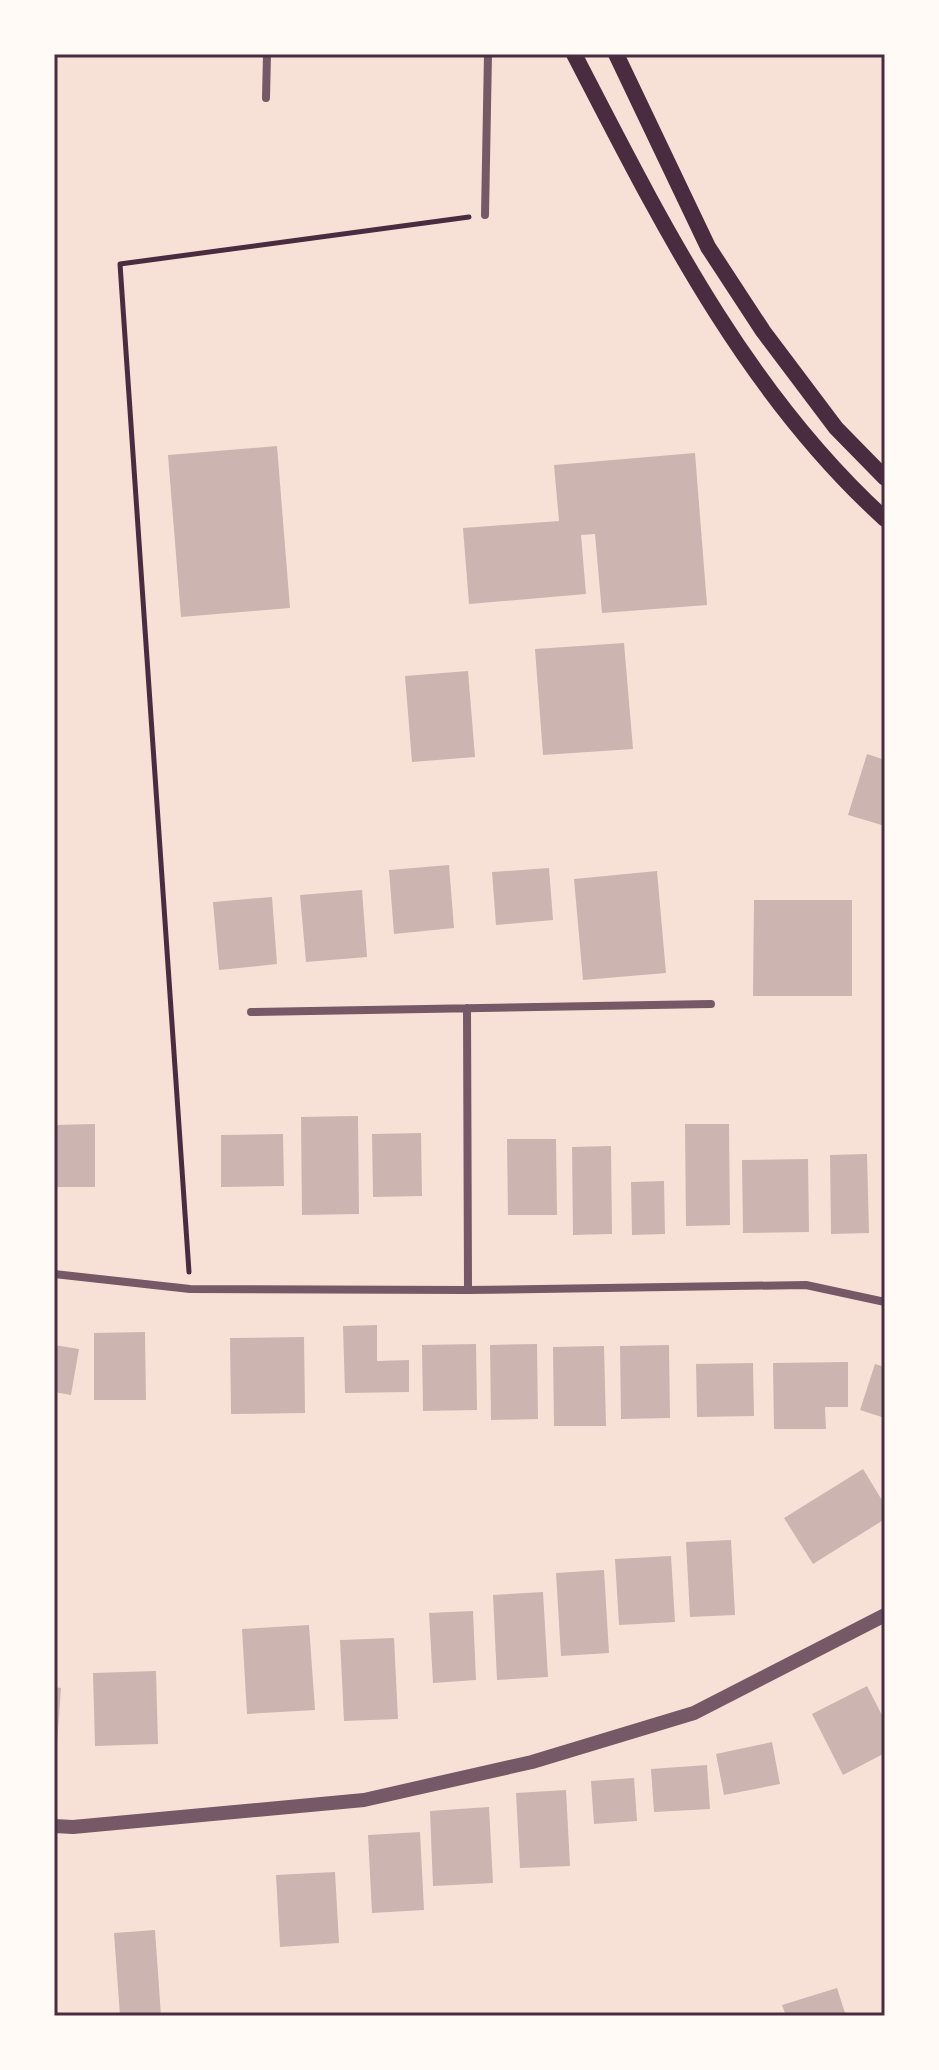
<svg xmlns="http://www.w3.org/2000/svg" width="939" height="2070" font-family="'PT Sans',sans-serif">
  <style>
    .building { fill: #ccb4b1 }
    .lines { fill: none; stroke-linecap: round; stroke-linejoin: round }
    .path { stroke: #4a2c40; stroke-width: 5 }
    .minor { stroke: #755966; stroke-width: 8 }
    .tertiary { stroke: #755966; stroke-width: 14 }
    .secondary { stroke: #4a2c40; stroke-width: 16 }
    .neatline { fill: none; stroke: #4a2c40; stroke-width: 3 }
  </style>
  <rect width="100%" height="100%" fill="#f7e1d7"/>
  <path class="building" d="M277,446L290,608L181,617L168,455Z
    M695,453L707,605L602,613L595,534L581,535L586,594L469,604L463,528L559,521L554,465Z
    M624,643L633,749L543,755L535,649Z
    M468,671L475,757L412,762L405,676Z
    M867,754L885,760V826L848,815Z
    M449,865L454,928L394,934L389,870Z
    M549,868L553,920L496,925L492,872Z
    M657,871L666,973L583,980L574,879Z
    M362,890L367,957L306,962L300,895Z
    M272,897L277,964L219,970L213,902Z
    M754,900H852V996H753Z
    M358,1116L359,1214L302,1215L301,1117Z
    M95,1124V1187H54V1125Z
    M685,1124H729L730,1225L686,1226Z
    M421,1133L422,1196L373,1197L372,1134Z
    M283,1134L284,1186L221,1187V1135Z
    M507,1139H556L557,1215H508Z
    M611,1146L612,1234L573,1235L572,1147Z
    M867,1154L869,1233L831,1234L830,1155Z
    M808,1159L809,1232L743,1233L742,1160Z
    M664,1181L665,1234L632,1235L631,1182Z
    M377,1325V1361L409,1360V1392L345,1393L343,1326Z
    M145,1332L146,1400H94V1333Z
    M304,1337L305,1413L231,1414L230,1338Z
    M476,1344L477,1410L423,1411L422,1345Z
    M537,1344L538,1419L491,1420L490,1345Z
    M54,1345L79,1349L71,1395L54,1392Z
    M669,1345L670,1418L621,1419L620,1346Z
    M604,1346L606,1426H554L553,1347Z
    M848,1362V1407H825L826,1429H774L773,1363Z
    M753,1363L754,1416L697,1417L696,1364Z
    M875,1364L885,1367V1418L860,1410Z
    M863,1469L885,1505V1519L813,1564L784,1518Z
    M731,1540L735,1615L690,1617L686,1542Z
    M671,1556L675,1622L619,1625L615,1559Z
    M604,1570L609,1653L561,1656L556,1573Z
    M543,1592L548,1677L497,1680L493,1595Z
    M473,1611L476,1680L433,1683L429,1613Z
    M309,1625L315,1710L247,1714L242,1629Z
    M394,1638L398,1719L344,1721L340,1640Z
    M156,1671L158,1744L95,1746L93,1673Z
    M867,1686L885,1721V1753L843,1775L812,1714Z
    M54,1687L61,1688L56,1758H54Z
    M772,1742L780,1784L724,1795L716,1754Z
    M707,1765L710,1809L654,1812L651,1769Z
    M634,1778L637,1821L594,1824L591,1781Z
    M566,1790L570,1866L520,1868L516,1793Z
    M489,1807L493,1883L433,1886L430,1811Z
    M420,1832L424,1910L372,1913L368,1835Z
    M335,1872L339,1943L280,1947L276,1875Z
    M155,1930L161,2016H120L114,1933Z
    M837,1988L846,2016H786L782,2005Z"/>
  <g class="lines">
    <path class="path" d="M189,1272L120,264L469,217"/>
    <path class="minor" d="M266,98L267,54
      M485,215L488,54
      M467,1008L468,1290
      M251,1012L711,1004
      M54,1274L190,1289L468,1290L806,1285L885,1302"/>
    <path class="tertiary" d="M54,1826L73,1827L364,1800L532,1762L694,1713L885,1615"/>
    <path class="secondary" d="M574,54C660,220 744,391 885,519
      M616,54L708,247L763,331L836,428L885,478"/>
  </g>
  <rect width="939" height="2070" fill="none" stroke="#fffaf5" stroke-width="112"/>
  <rect x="56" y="56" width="827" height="1958" class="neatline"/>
</svg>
